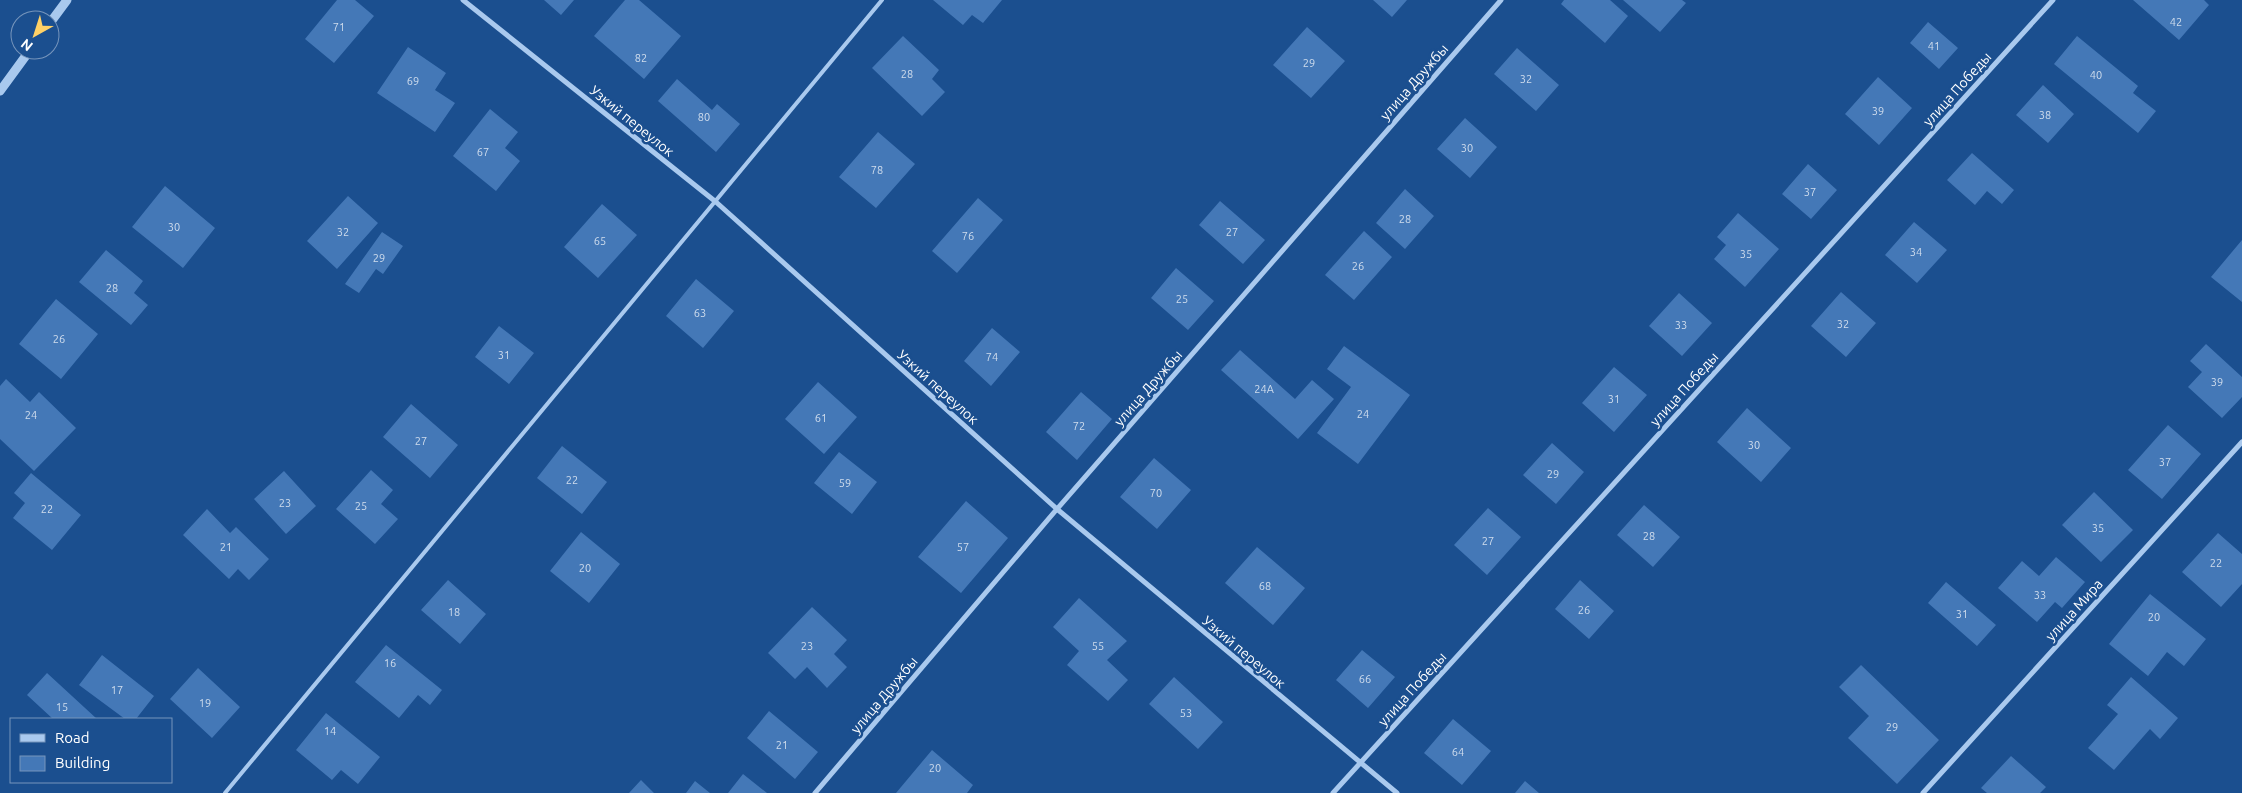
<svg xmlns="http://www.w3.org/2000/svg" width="2242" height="793" font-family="Ubuntu,sans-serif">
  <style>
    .building { fill: #4478b7 }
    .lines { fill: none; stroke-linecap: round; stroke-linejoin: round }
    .service { stroke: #a9c9ee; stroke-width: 4 }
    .minor { stroke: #a9c9ee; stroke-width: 5 }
    .tertiary { stroke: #a9c9ee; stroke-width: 9 }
    .labels { text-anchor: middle; stroke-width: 5; stroke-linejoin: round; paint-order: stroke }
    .number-label { font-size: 11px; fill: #d0dded }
    .street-label { font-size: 14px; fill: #fff; stroke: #1b4f8f }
  </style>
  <rect width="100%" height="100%" fill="#1b4f8f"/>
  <path class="building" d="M337,0H355L374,16L334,63L305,39Z
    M544,0H574L561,15Z
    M625,0H639L681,36L644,79L594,36Z
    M933,0H1002L983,23L972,15L963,25Z
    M1373,0H1407L1392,17Z
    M1564,0H1610L1628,16L1605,43L1561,4Z
    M1623,0H1682L1686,3L1660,32Z
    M2133,0H2204L2209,5L2179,40Z
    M1928,22L1958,48L1939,69L1910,43Z
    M1307,27L1345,61L1311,98L1273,65Z
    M903,36L939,70L932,79L945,92L922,116L872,68Z
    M2077,36L2138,86L2133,93L2156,111L2138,133L2054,64Z
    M408,47L446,73L435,90L455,103L435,132L377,93Z
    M1517,48L1559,85L1536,111L1494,74Z
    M1878,77L1912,108L1879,145L1845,114Z
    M677,79L712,110L717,104L740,124L716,152L658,101Z
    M2043,85L2074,114L2048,143L2016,115Z
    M490,109L518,132L505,148L520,161L496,191L453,156Z
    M1465,118L1497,147L1470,178L1437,149Z
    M878,132L915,164L876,208L839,177Z
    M1972,153L2014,190L2002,204L1987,191L1975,205L1947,180Z
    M1808,164L1837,190L1811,219L1782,194Z
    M165,186L215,228L183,268L132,227Z
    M1405,189L1434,216L1405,249L1376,223Z
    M348,196L378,223L337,269L307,241Z
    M978,198L1003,220L957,273L932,251Z
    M1220,201L1265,240L1243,264L1199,225Z
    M602,204L637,235L598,278L564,247Z
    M1738,213L1779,249L1745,287L1714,259L1726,245L1717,237Z
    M1914,222L1947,250L1917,283L1885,255Z
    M1364,231L1392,257L1354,300L1325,275Z
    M382,232L403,246L383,274L376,269L359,293L345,284Z
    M2242,240V302L2211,277Z
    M106,250L143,281L134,293L148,305L131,325L79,282Z
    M1176,268L1214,301L1188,330L1151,298Z
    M696,279L734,311L703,348L666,316Z
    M1841,292L1876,323L1846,357L1811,326Z
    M1679,293L1712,323L1682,356L1649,326Z
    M56,299L98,334L61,379L19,344Z
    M499,326L534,353L509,384L475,357Z
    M992,328L1020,352L991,386L964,361Z
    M2206,344L2242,377V397L2222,418L2188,387L2202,372L2190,361Z
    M1344,346L1410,395L1358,464L1317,433L1351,387L1327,369Z
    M1240,350L1295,399L1312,380L1334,399L1298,439L1221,370Z
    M1614,367L1647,395L1614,432L1582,403Z
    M6,379L30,402L39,392L76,428L34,471L0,439V386Z
    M818,382L857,417L824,454L785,419Z
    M1081,392L1112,419L1077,460L1046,432Z
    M411,404L458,445L430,478L383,437Z
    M1747,408L1791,448L1761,482L1717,442Z
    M2168,425L2201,454L2162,499L2128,470Z
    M1552,443L1584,472L1556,504L1523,475Z
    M562,446L607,482L582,514L537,478Z
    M839,452L877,482L852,514L814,483Z
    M1154,458L1191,490L1157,529L1120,497Z
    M371,470L393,490L381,504L398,519L375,544L336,509Z
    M284,471L316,506L286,534L254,499Z
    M31,473L81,515L52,550L13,518L25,503L14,493Z
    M2094,492L2133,530L2101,562L2062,525Z
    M966,501L1008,538L961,593L918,557Z
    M1644,505L1680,537L1653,567L1617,535Z
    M1488,508L1521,537L1487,575L1454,545Z
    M207,509L230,533L236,527L269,559L249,580L238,569L229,579L183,535Z
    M581,532L620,564L589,603L550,571Z
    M2218,533L2242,554V584L2221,607L2182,572Z
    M1257,547L1305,588L1273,625L1225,583Z
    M2056,557L2085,582L2062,608L2055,602L2037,622L1998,588L2022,561L2039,576Z
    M448,580L486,614L460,644L421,610Z
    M1580,580L1614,611L1589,639L1555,609Z
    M1946,582L1996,625L1977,646L1928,603Z
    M2150,594L2206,639L2184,666L2167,652L2148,676L2109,644Z
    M1079,598L1127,641L1107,660L1128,680L1108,701L1067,665L1079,651L1053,627Z
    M812,607L847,640L834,654L847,667L827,688L807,667L795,679L768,653Z
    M386,645L442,690L430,705L418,695L399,718L355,682Z
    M1362,650L1395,677L1368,708L1336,680Z
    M102,655L154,696L136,719H125L79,685Z
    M1861,665L1939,740L1897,784L1848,738L1869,716L1839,687Z
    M198,668L240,707L212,738L170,699Z
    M47,673L97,719H53L27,695Z
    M1174,677L1223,722L1198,749L1149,704Z
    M2131,677L2178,718L2160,739L2150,729L2114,770L2088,748L2118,714L2107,705Z
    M769,711L818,752L795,779L747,738Z
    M326,713L380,757L358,784L341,770L332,780L296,750Z
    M1453,719L1491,751L1462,785L1424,753Z
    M932,750L973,785L967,793H896Z
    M2011,756L2046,787L2040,793H1987L1981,788Z
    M743,774L767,793H728Z
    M641,780L654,793H629Z
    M695,781L710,793H686Z
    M1525,781L1539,793H1515Z"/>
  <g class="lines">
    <path class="service" d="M225,793L882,0"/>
    <path class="minor" d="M463,0L716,202L1057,509L1397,793
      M815,793L1057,509L1501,0
      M1333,793L2053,0
      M1923,793L2242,442"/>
    <path class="tertiary" d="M50,23L67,0
      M0,91L30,50"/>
  </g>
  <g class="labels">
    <g class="number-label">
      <text x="2176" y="26">42</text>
      <text x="339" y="31">71</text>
      <text x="1934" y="50">41</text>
      <text x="641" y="62">82</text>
      <text x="1309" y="67">29</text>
      <text x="907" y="78">28</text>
      <text x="2096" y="79">40</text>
      <text x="1526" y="83">32</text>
      <text x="413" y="85">69</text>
      <text x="1878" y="115">39</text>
      <text x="2045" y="119">38</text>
      <text x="704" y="121">80</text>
      <text x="1467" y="152">30</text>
      <text x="483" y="156">67</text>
      <text x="877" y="174">78</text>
      <text x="1810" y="196">37</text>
      <text x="1405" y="223">28</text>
      <text x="174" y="231">30</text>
      <text x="343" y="236">32</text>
      <text x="1232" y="236">27</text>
      <text x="968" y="240">76</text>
      <text x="600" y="245">65</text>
      <text x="1916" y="256">34</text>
      <text x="1746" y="258">35</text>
      <text x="379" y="262">29</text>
      <text x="1358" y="270">26</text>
      <text x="112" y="292">28</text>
      <text x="1182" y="303">25</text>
      <text x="700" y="317">63</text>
      <text x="1843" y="328">32</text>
      <text x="1681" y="329">33</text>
      <text x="59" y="343">26</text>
      <text x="504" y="359">31</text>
      <text x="992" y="361">74</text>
      <text x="2217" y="386">39</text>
      <text x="1264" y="393">24А</text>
      <text x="1614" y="403">31</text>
      <text x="1363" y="418">24</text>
      <text x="31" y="419">24</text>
      <text x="821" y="422">61</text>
      <text x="1079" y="430">72</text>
      <text x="421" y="445">27</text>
      <text x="1754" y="449">30</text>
      <text x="2165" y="466">37</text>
      <text x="1553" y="478">29</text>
      <text x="572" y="484">22</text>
      <text x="845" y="487">59</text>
      <text x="1156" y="497">70</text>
      <text x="285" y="507">23</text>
      <text x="361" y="510">25</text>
      <text x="47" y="513">22</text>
      <text x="2098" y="532">35</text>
      <text x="1649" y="540">28</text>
      <text x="1488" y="545">27</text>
      <text x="226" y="551">21</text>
      <text x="963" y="551">57</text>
      <text x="2216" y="567">22</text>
      <text x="585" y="572">20</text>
      <text x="1265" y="590">68</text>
      <text x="2040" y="599">33</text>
      <text x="1584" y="614">26</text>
      <text x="454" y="616">18</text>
      <text x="1962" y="618">31</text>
      <text x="2154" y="621">20</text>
      <text x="807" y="650">23</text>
      <text x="1098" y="650">55</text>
      <text x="390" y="667">16</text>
      <text x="1365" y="683">66</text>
      <text x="117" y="694">17</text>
      <text x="205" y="707">19</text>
      <text x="62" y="711">15</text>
      <text x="1186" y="717">53</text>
      <text x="1892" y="731">29</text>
      <text x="330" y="735">14</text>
      <text x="782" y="749">21</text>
      <text x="1458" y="756">64</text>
      <text x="935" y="772">20</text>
    </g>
    <g class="street-label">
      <text transform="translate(1414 82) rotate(-49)" y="5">улица Дружбы</text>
      <text transform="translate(1957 89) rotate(-48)" y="5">улица Победы</text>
      <text transform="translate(632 121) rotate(39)" y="5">Узкий переулок</text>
      <text transform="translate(938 387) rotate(42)" y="5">Узкий переулок</text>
      <text transform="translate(1148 388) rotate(-49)" y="5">улица Дружбы</text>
      <text transform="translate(1684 389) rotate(-48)" y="5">улица Победы</text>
      <text transform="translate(2074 610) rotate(-48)" y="5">улица Мира</text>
      <text transform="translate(1244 652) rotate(40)" y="5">Узкий переулок</text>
      <text transform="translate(1412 689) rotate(-48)" y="5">улица Победы</text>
      <text transform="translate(884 695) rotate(-50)" y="5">улица Дружбы</text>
    </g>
  </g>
  <rect x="10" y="718" width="162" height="65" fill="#1b4f8f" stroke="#7695bc"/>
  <rect x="20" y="734" width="25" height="8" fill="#a9c9ee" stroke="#7695bc"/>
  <text x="55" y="743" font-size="15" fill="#ffffff">Road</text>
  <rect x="20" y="756" width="25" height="15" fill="#4478b7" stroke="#7695bc"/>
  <text x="55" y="768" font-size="15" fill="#ffffff">Building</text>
  <g transform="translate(35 35) rotate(219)"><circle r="24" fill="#1b4f8f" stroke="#7695bc"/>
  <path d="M0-4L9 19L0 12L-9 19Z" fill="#ffd166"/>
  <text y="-8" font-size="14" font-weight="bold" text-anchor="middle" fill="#ffffff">N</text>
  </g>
</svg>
